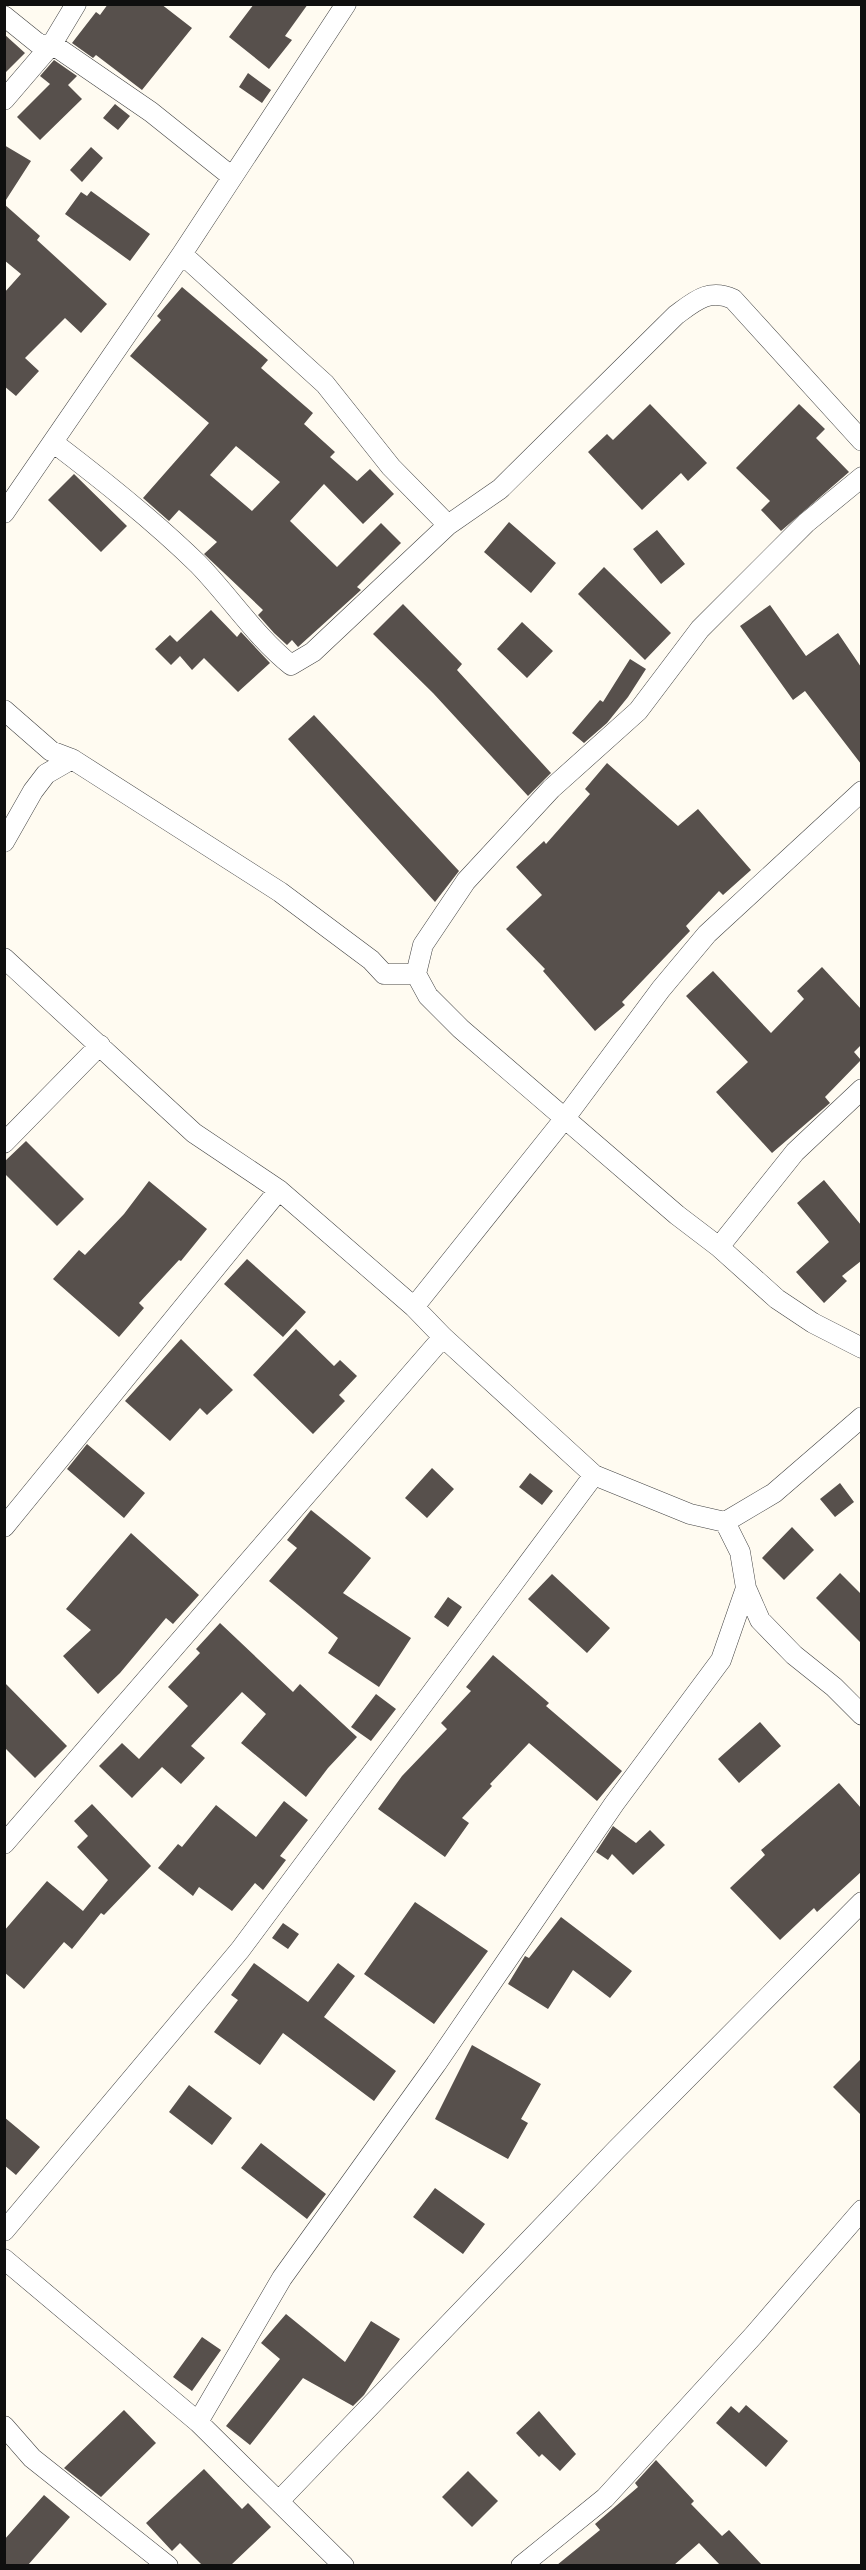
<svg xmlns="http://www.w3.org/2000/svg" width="866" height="2570" font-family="'Crimson Pro',serif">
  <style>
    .building { fill: #57504c; fill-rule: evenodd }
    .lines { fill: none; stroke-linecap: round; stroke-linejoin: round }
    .street-casing { stroke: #424242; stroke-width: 21 }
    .street { stroke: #fff; stroke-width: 20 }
  </style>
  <rect width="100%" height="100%" fill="#fffbf1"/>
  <path class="building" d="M108,4H161L192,28L142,90L96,55L93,58L72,43L96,12L100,15Z
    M254,4H308L285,36L292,40L269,69L229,37Z
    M4,34L25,53L4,74Z
    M54,60L77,76L68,85L82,99L40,140L17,117L50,84L40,76Z
    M248,73L271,90L262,103L239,87Z
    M115,104L130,116L118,130L103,118Z
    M4,145L31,161L4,203Z
    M91,147L103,158L82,182L70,170Z
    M91,191L150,234L130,261L65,214L81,192L87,196Z
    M4,204L40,236L37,240L107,304L81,333L65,318L25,358L39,371L16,396L4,386V293L21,274L4,260Z
    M182,287L268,360L261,368L313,413L304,424L335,452L330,457L357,481L370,469L394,494L363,524L324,484L290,521L337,567L381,523L401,543L357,587L361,590L298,647L292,640L287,645L274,633L258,615L263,610L204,554L217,542L179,510L169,521L143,498L209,423L130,356L161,320L157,316ZM236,446L280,482L252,511L210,475Z
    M650,404L707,463L688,481L681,473L642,510L588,452L607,434L613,440Z
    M799,404L825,429L816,438L849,472L781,531L761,510L770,501L736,468Z
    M74,474L127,526L101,552L48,500Z
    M509,522L556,563L531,593L484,552Z
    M657,530L685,564L661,584L633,549Z
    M604,567L671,633L645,660L578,594Z
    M403,604L462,664L457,670L551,773L528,796L433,693L373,634Z
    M770,605L806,656L838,633L861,667V764L805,691L793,700L740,626Z
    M211,610L237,637L241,632L270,663L238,692L204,658L192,670L180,656L171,665L155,649L170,635L177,642Z
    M522,622L553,651L527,678L497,649Z
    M630,659L646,669L628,697L607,723L584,743L572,733L600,700L603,702Z
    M314,715L459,871L435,902L288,739Z
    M607,763L678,826L698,809L751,870L723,895L719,891L686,926L690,931L622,1002L625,1005L595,1031L543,971L545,969L506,929L542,895L516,867L544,841L546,844L590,794L585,789Z
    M822,967L861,1009V1045L854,1052L861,1060L825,1097L830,1103L772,1153L716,1092L748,1062L686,996L713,971L771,1033L804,999L797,991Z
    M26,1141L84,1199L57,1226L4,1173V1162Z
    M824,1180L861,1225V1261L842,1276L847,1281L824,1303L796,1272L829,1242L797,1203Z
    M149,1181L207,1229L181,1261L179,1260L139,1303L144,1308L119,1337L53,1279L79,1250L85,1255L124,1214Z
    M247,1259L306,1312L283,1337L224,1284Z
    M296,1329L334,1366L340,1360L357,1376L339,1395L345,1401L313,1434L253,1375Z
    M181,1339L233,1390L207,1415L200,1408L170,1441L125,1401Z
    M87,1444L145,1493L124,1518L67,1469Z
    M432,1468L454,1489L427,1518L405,1498Z
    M530,1473L553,1491L542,1505L519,1487Z
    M840,1483L854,1502L835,1517L820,1499Z
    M311,1510L371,1558L343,1593L411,1638L379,1687L328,1653L338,1638L269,1581L297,1548L287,1540Z
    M792,1527L814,1550L784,1580L762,1558Z
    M131,1533L199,1595L173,1624L166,1618L120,1673L98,1694L63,1656L91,1630L66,1609Z
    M840,1573L861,1594V1643L816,1598Z
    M552,1574L610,1628L587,1653L528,1599Z
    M448,1597L462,1607L448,1627L434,1617Z
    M220,1623L293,1692L300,1684L357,1737L328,1768L306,1797L241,1743L266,1714L242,1692L191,1746L205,1758L181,1784L162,1767L132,1798L99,1766L122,1743L139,1759L188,1706L168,1687L200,1653L196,1649Z
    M493,1655L549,1703L546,1706L622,1771L597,1801L529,1743L490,1784L492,1786L462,1818L469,1823L445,1857L378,1809L402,1776L447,1729L441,1723L471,1691L466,1687Z
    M4,1682L67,1746L35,1778L4,1747Z
    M376,1694L396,1709L371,1741L351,1727Z
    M760,1722L781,1746L739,1783L718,1759Z
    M839,1783L861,1808V1872L817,1912L814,1908L780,1940L730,1888L765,1855L761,1850Z
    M284,1801L308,1820L280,1856L286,1860L263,1890L255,1883L232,1911L199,1887L193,1896L158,1868L178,1844L182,1847L216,1805L256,1837Z
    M92,1804L151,1866L104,1915L101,1913L72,1949L64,1942L24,1989L4,1972V1931L47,1881L83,1911L108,1880L77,1847L88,1836L74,1821Z
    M613,1826L636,1843L650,1830L665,1845L633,1875L612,1854L608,1860L596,1852Z
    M415,1902L488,1951L434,2024L364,1974Z
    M561,1917L632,1971L610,1998L573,1970L548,2009L508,1984L525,1956L529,1958Z
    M283,1923L299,1934L288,1949L272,1938Z
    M254,1963L308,2002L338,1963L355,1976L324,2017L396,2071L374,2101L283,2033L260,2065L214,2032L238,2000L231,1995Z
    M472,2045L541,2084L521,2119L528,2123L508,2159L435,2119Z
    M861,2059V2115L833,2087Z
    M189,2085L232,2118L212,2145L169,2112Z
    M4,2117L40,2147L16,2175L4,2165Z
    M261,2143L326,2194L307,2219L241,2168Z
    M435,2188L485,2224L463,2254L413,2217Z
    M286,2314L345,2362L371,2321L400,2339L364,2395L353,2406L303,2378L250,2445L226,2426L280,2359L261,2343Z
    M202,2337L221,2350L192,2391L173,2377Z
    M746,2405L788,2441L766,2467L716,2423L731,2406L739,2413Z
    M124,2410L156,2443L101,2497L64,2468Z
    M539,2411L576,2454L560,2471L542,2454L539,2457L516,2433Z
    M656,2460L694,2501L691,2504L722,2536L729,2530L762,2565H720L699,2543L674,2565H557L600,2530L595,2524L638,2487L635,2483Z
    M204,2469L242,2509L248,2503L271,2527L231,2565H202L180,2543L172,2551L146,2523Z
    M468,2471L498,2501L472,2527L442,2497Z
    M44,2495L70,2517L28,2565H4V2540Z"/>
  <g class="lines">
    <g class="street-casing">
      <path id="street" d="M4,16L40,45L52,44L151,112L231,176
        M4,100L52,44L76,4
        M182,254L325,384L391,467L448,525
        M54,443C104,481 153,520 198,564C230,597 255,636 291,665L313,652L448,525L500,489L676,315C695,301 709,288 733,299L862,441
        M4,513L182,254L346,4
        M4,710L51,751L72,759L280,892L371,960L384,974H416
        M4,842L33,791L46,774L72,759
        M4,958L194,1133L279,1190L414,1307L443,1337L594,1475L690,1514L725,1522
        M862,1089L795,1152L719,1247L777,1299L813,1323L862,1348
        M4,1143L100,1045
        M719,1247L677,1215L461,1029L428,996L416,974L423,945L466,881L551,789L638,711L700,629L806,523L862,477
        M414,1307L565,1118L661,989L707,934L862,791
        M862,1417L774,1493L725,1522L740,1552L746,1588L760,1620L794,1655L834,1687L862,1715
        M4,1527L279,1190
        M4,1844L443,1337
        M4,2231L240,1950L594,1475
        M4,2259L198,2422L344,2566
        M198,2422L282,2278L436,2064L614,1804L721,1660L746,1588
        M4,2426L32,2458L168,2566
        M279,2501L616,2150L862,1902
        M521,2566L605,2498L753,2336L862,2210"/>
    </g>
    <use href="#street" class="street"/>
  </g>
  <rect width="866" height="2570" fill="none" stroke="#0f0f0f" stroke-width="12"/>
</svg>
